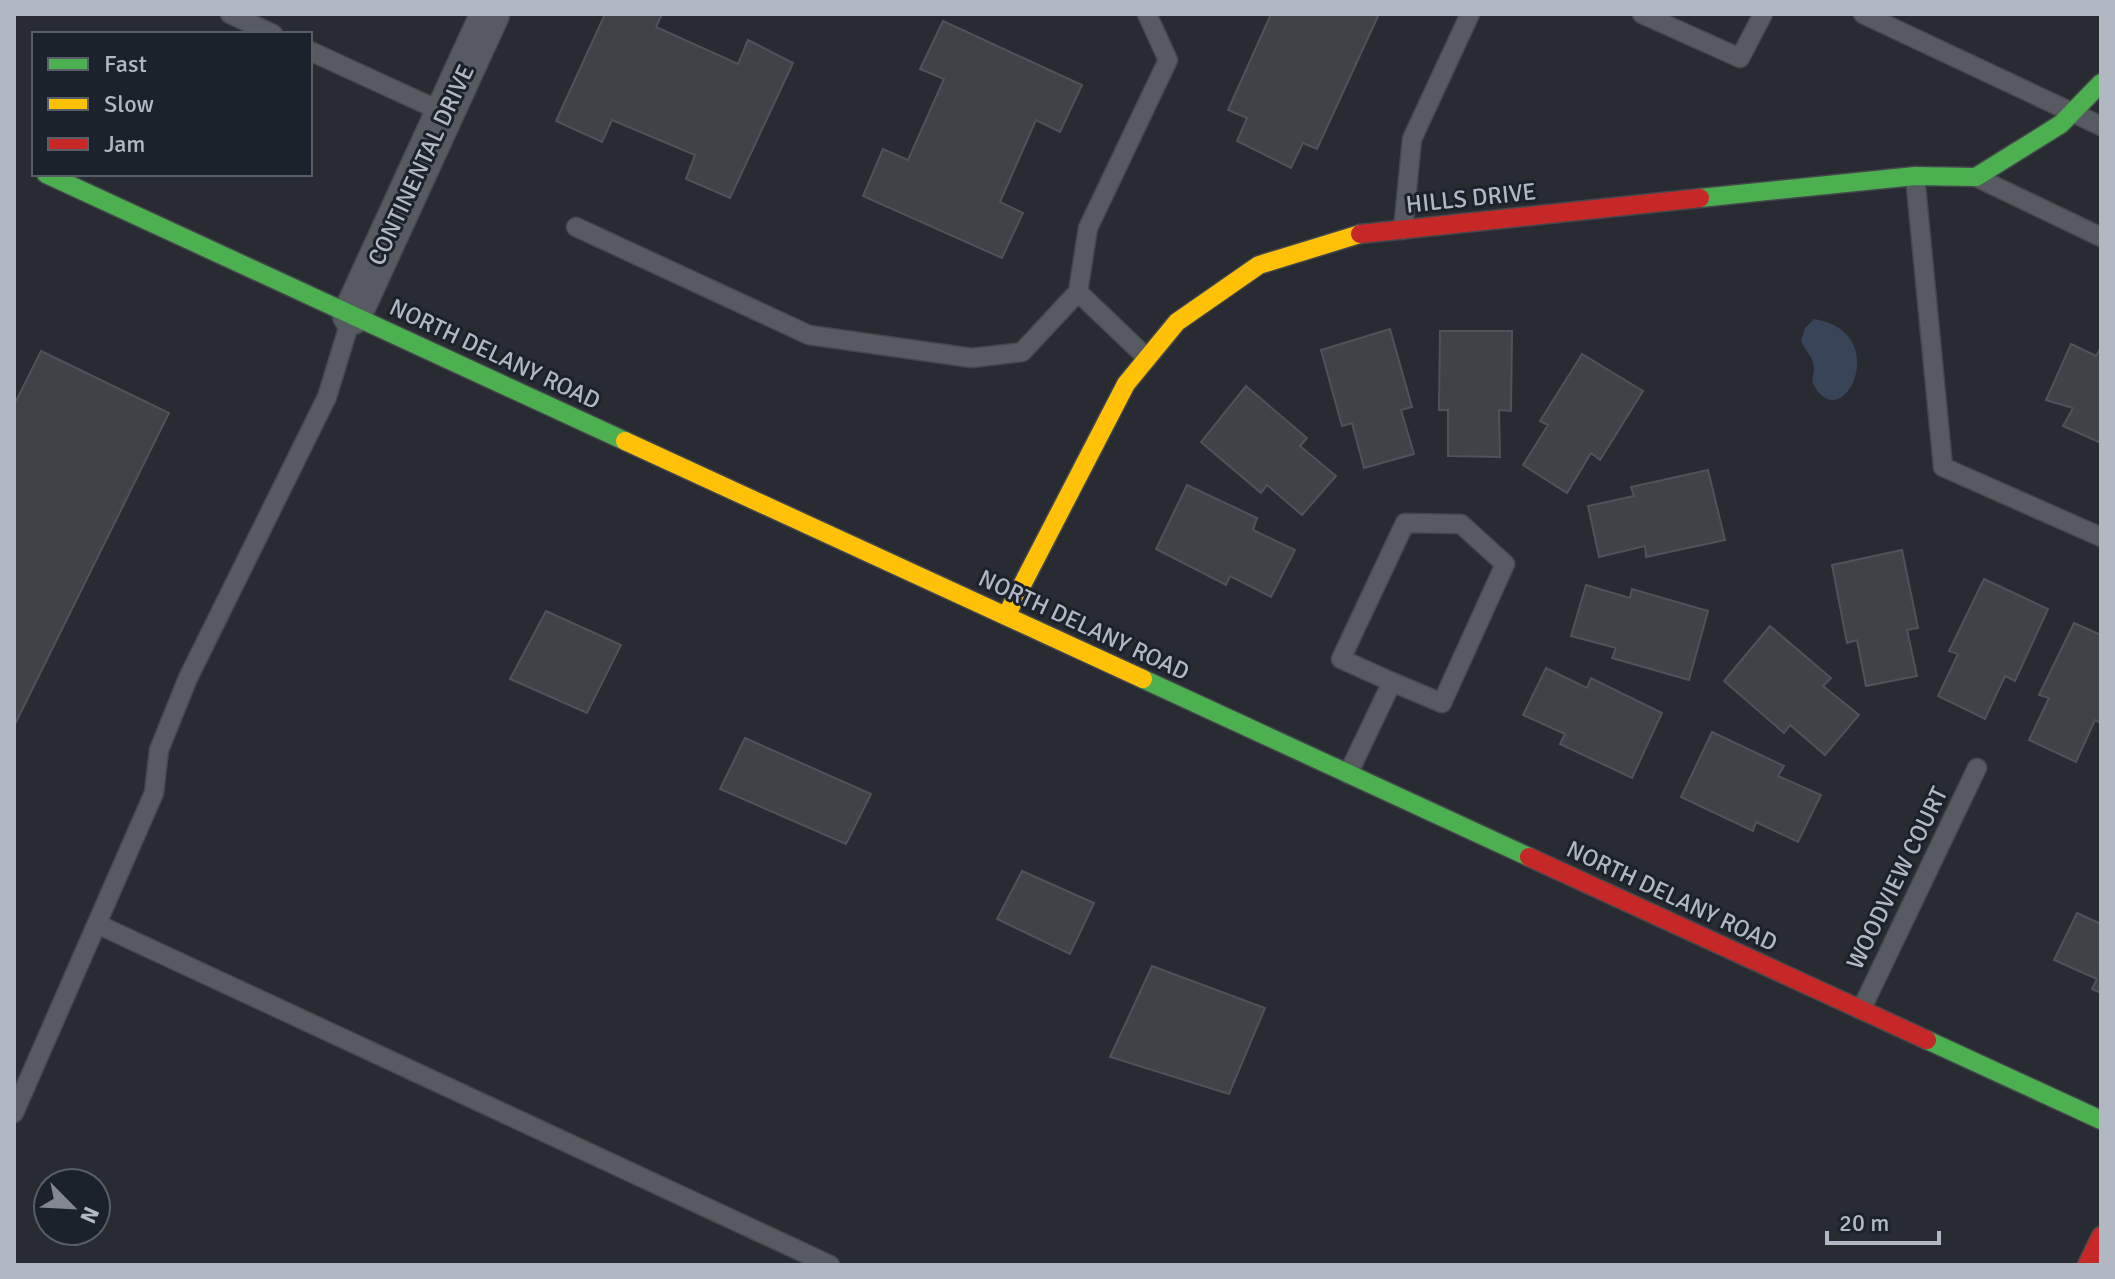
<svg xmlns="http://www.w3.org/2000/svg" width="2115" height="1279" font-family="Signika,sans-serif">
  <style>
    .water { fill: #384559 }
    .building { fill: #3f4247; stroke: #4f5359; stroke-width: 2 }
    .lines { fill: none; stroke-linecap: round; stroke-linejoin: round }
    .lane-casing { stroke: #44474b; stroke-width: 21 }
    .street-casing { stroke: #44474b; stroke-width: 41 }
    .fast-casing { stroke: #44474b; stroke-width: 21 }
    .slow-casing { stroke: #44474b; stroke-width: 21 }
    .jam-casing { stroke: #44474b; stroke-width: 21 }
    .lane { stroke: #575a61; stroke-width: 18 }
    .street { stroke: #575a61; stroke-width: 38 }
    .fast { stroke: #4caf50; stroke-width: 18 }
    .slow { stroke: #ffc107; stroke-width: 18 }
    .jam { stroke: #c62828; stroke-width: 18 }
    .labels { text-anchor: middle; stroke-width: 6; stroke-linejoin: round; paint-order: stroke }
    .street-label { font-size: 24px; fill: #b2b8c3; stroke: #1c222b }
  </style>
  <rect width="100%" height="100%" fill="#282c32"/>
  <path class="water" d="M1814,319C1894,332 1844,436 1815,387C1810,380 1814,376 1814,369C1814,357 1805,351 1801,341L1805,328Z"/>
  <path class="building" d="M605,14H662L656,27L738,64L748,40L793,63L730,198L686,179L695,155L612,120L602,142L556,121Z
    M1271,14H1379L1317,149L1303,143L1291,168L1237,141L1247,118L1228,110Z
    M943,21L1082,85L1060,132L1036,120L1000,202L1023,213L1002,258L863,196L883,149L908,160L944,79L920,69Z
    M1390,329L1412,407L1401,410L1414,454L1364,468L1352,423L1342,426L1321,350Z
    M1440,331H1512L1511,411L1499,410L1500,457L1448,456V410H1439Z
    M2071,344L2096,356L2101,347V443L2063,426L2073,408L2046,400Z
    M41,351L169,413L14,726V405Z
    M1582,354L1643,391L1600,460L1591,453L1567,493L1523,465L1548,425L1540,421Z
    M1246,386L1307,438L1300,446L1336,476L1302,515L1267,485L1261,493L1201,442Z
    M1708,470L1725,540L1646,557L1645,546L1599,557L1588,506L1634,496L1631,487Z
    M1187,485L1257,518L1253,530L1295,550L1271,597L1230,576L1226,585L1156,549Z
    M1902,550L1918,628L1907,630L1917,676L1866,686L1857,640L1847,643L1832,565Z
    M1984,579L2048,609L2015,681L2005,676L1985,719L1938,696L1958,654L1949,651Z
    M1586,585L1630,598L1632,589L1708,611L1689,680L1612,658L1616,648L1571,636Z
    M546,611L621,645L587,713L510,679Z
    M2074,623L2101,635V723L2095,720L2076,762L2029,740L2049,698L2039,695Z
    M1770,626L1831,678L1823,686L1859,715L1825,755L1790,725L1784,733L1724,681Z
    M1546,668L1587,688L1591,678L1662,713L1632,778L1560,744L1565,734L1523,715Z
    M1712,732L1784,766L1778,776L1821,795L1798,842L1756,822L1753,831L1681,797Z
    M745,738L871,794L846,844L720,789Z
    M1022,871L1094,903L1070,954L997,919Z
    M2077,913L2101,924V993L2092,989L2097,979L2054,960Z
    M1152,966L1265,1008L1229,1094L1110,1057Z"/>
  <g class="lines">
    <g class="lane-casing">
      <path id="lane" d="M230,14L273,34
        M1147,14L1168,60L1088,228L1078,292L1147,358
        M1642,14L1740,58L1763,14
        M1863,14L2101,126
        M310,51L445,113
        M1915,176L1943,467L2101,537
        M1978,178L2101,237
        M576,227L809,335L972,358L1022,352L1078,292
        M1403,230L1412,139L1470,14
        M1348,774L1392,682L1442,703L1505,564L1461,524L1405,523L1341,659L1392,682
        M97,924L830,1265
        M1861,1010L1977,768
        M14,1113L154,793L159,750L188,678L327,397L352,315"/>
    </g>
    <g class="street-casing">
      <path id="street" d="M352,315L490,14"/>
    </g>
    <g class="fast-casing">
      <path id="fast" d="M46,174L625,441
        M1700,198L1915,176L1976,177L2061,124L2101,83
        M1143,679L1529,857
        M1927,1040L2101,1120"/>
    </g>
    <g class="slow-casing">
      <path id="slow" d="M625,441L1143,679
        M1006,616L1126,384L1177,322L1259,265L1360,234"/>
    </g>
    <g class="jam-casing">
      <path id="jam" d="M1360,234L1700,198
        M1529,857L1927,1040
        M2087,1265L2101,1236"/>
    </g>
    <use href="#lane" class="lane"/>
    <use href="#street" class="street"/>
    <use href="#fast" class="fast"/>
    <use href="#slow" class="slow"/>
    <use href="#jam" class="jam"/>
  </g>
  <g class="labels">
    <g class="street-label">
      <text transform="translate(421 165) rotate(-65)" y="8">CONTINENTAL DRIVE</text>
      <text transform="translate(1471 198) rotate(-6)" y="8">HILLS DRIVE</text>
      <text transform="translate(495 354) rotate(25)" y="8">NORTH DELANY ROAD</text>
      <text transform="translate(1084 625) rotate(25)" y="8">NORTH DELANY ROAD</text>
      <text transform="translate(1897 878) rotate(-64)" y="8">WOODVIEW COURT</text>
      <text transform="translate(1672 896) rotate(25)" y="8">NORTH DELANY ROAD</text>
    </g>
  </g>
  <rect width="2115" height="1279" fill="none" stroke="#b2b8c3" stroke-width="32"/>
  <rect x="32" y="32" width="280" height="144" fill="#1c222b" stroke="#585e68" stroke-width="2"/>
  <rect x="48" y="58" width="40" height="12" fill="#4caf50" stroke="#585e68" stroke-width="2"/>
  <text x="104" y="72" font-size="24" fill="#b2b8c3">Fast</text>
  <rect x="48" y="98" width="40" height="12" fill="#ffc107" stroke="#585e68" stroke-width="2"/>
  <text x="104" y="112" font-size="24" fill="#b2b8c3">Slow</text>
  <rect x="48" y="138" width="40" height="12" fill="#c62828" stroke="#585e68" stroke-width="2"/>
  <text x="104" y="152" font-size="24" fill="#b2b8c3">Jam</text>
  <g transform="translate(72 1207) rotate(114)"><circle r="38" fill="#1c222b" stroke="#585e68" stroke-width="2"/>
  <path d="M0-6L14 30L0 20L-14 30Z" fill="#828790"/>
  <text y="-12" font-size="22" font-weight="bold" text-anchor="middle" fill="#b2b8c3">N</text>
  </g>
  <path d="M1827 1231v12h112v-12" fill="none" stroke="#b2b8c3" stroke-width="4"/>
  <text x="1839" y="1231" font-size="24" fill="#b2b8c3" stroke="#1c222b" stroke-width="6" paint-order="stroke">20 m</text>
</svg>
